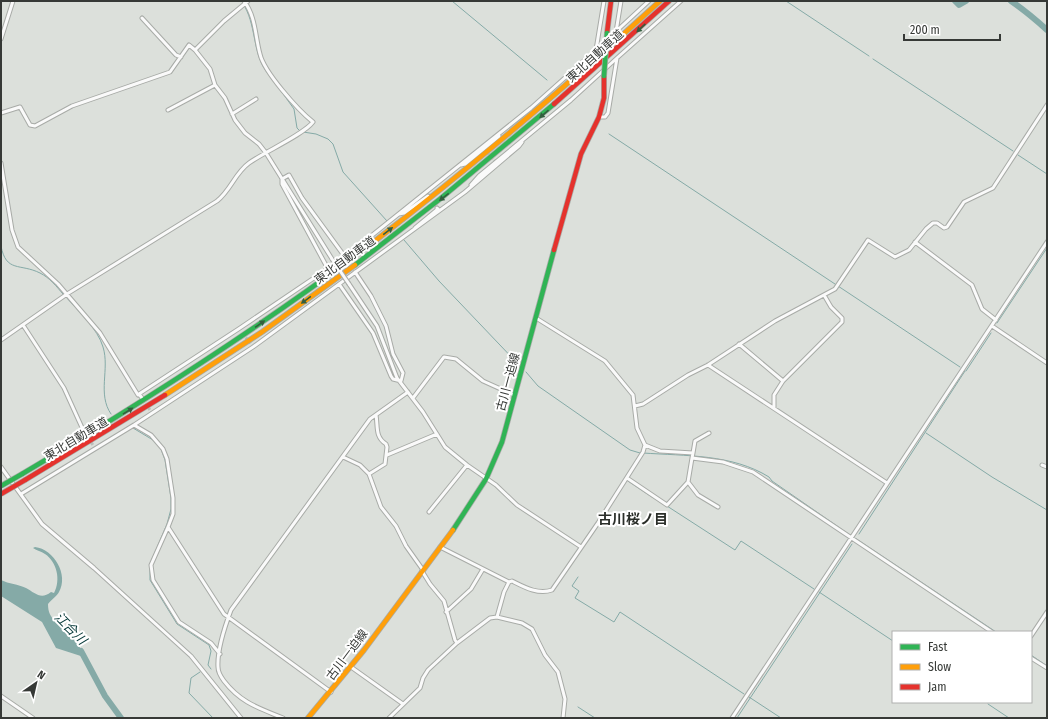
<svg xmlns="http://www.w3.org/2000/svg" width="1048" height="719" font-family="'Fira Sans Condensed','Noto Sans JP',sans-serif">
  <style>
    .water { fill: #85aaa7 }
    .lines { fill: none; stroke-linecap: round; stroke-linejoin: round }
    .stream { stroke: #85aaa7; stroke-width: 1 }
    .river { stroke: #85aaa7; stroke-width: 6 }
    .street-tunnel { stroke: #bbbfba; stroke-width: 3; stroke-dasharray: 3 1.5; stroke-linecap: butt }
    .street-casing { stroke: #a8aba7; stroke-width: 5 }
    .fast-casing { stroke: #a8aba7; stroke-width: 6 }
    .slow-casing { stroke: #a8aba7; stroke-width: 6 }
    .jam-casing { stroke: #a8aba7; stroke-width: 6 }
    .street { stroke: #fafafa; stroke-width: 3 }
    .fast { stroke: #30b455; stroke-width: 4.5 }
    .slow { stroke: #ff9f0a; stroke-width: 4.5 }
    .jam { stroke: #e5322d; stroke-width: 4.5 }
    .street-bridge-casing { stroke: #a8aba7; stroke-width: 5; stroke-linecap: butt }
    .fast-bridge-casing { stroke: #a8aba7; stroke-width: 6; stroke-linecap: butt }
    .jam-bridge-casing { stroke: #a8aba7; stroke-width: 6; stroke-linecap: butt }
    .street-bridge { stroke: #fafafa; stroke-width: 3 }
    .fast-bridge { stroke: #30b455; stroke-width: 4.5 }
    .jam-bridge { stroke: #e5322d; stroke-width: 4.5 }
    .oneway { fill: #345e3f }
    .labels { text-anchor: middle; stroke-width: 4; stroke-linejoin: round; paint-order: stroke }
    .street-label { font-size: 12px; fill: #363936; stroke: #fff }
    .water-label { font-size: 13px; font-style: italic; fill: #023635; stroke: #fff }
    .quarter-label { font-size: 14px; font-weight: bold; fill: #2a2e29; stroke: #fff }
  </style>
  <rect width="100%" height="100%" fill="#dce0db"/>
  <path class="water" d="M35,547C54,549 69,575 59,592C57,596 51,600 48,604C48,621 59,621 68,632C75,640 81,649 87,658L56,648L42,622L1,596V580C9,584 18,584 26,588C35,593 41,600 51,592L54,593C61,580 57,562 45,554C41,551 37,551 33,548Z"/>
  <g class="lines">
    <path class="stream" d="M452,1L547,80
      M786,1L869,56
      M245,7C257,29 252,55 269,75
      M873,59L1013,151
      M276,84L294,109L297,128L300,131
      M303,132L316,134L328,139L333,144L343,172L387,221
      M609,134L960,367
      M1018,155L1047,174
      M404,240L439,281L519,365
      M1,246C6,273 20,263 40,273C50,278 56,286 63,294
      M66,297C78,311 98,329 103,347C110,369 97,394 111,414
      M997,323L1047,248
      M966,371L991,333
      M526,372L538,386L630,450L640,453
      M133,428L153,440L161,449L165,460L171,498V509L167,524L150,564V580L177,624L209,645L211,651L208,665L211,669
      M926,433L992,477L1047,510
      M643,453C686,456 732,454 769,477L772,481L850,535
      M628,481L652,497
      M667,506L735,550L741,541L814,589
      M859,534L965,371
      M855,538L996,632
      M578,577L572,586L579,591L575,598L614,622L620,612L744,694
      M819,592L893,641
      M1031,655L1047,666
      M200,672L191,678L189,693L213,718
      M749,697L781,718
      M988,704L1009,718
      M578,707L595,718
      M737,718L852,544"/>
    <path class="river" d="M955,1L959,5L966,1
      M1011,1C1024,10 1036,20 1047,30
      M81,651L105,696L121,718"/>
    <path class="street-tunnel" d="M485,150L495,161
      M243,334L251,344
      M143,400L150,410
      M86,435L93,445"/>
    <g class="street-casing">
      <path id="street" d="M248,1L224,21L195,50L210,69L215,85L225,98L235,120L245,133L259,144L266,153L332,259
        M142,18L176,55L181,57
        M616,32L621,1
        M1,39L13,1
        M596,50L649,1
        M168,110L215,85
        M1,113L20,107L30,125L35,126L72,106L170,72L189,45L195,50
        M232,114L256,99
        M599,117H605L608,113L617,58L681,1
        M1,163L12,230L18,247L58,284L100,333L138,395L139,394L142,398
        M461,165L465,164L499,136
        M471,185L479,176L571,100L617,58
        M399,214L404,213L428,196
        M415,228L438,209L437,208
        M915,242L972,285L982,309L996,320
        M328,269L282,184V179L289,175L302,198L345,257L531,108L596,50L604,1
        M339,284L373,333L391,376L393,379L401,381L403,373L393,354L386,326L371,296L355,272
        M349,284L377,326L397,378L423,412L445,447L467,465L496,485L517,505L581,547
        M536,318L605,361L633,395L637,428L645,445L660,451L693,453L692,458L723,462L753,472L992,632
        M23,325L64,388L84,432
        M992,326L1047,363
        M1,340L67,294L217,201C231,190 235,173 249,163C264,152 303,135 313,122C298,110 264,72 260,54C255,36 256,17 244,1
        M739,344L783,381
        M708,365L887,483
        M139,394L240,328L345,257
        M413,398L444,357L456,359L483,381L514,395
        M635,406L643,404L688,375L708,365L775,321L835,289L868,240L895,257L909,250L926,229L933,223H937L944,228L947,227L964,202L993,188L1047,105
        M774,408V395L783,381L842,322V318L831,307L824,295
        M134,425L151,435L163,449L167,459L173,498V514L168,527L151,565L153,580L179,622L211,643L220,654
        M693,453L695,441L709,433
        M387,455L437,434
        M343,457L360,465L369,474L381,507L396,526L406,546L423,570
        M692,458L688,482L698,495L718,507
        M1042,465L1047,467
        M1,467L42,524L94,568L191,656L241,718
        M369,474L385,464L387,447L386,444C375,437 378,427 376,415
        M627,478L667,505L688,482
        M21,494L134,425L253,347L465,192L519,146L522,142
        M429,512L467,465
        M168,527L224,614L331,692
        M440,547L509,582L512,581C524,587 538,595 552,590L598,523L643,452L645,445
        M422,571L430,584L444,601L455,640L457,643
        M446,612L471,589L483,569
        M497,617L504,592L509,582
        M1031,636L1047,612
        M1031,658L1047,668
        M351,667L403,704
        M1,696L33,718
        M283,718C259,708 241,703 224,681C221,677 218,672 218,667C217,651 225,626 231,610L370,419L408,392
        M389,718L420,688L423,678L428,670L457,643L490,618L497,617L522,623L532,629L545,655L558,672L565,699L563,718
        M732,718L1047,242"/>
    </g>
    <g class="fast-casing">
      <path id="fast" d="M355,265L440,199L554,104
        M22,474C142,403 260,328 371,244
        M453,530L486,479L502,442L554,250"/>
    </g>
    <g class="slow-casing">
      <path id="slow" d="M371,244C471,167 567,86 660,1
        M165,395L262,332L355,265
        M308,718L364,650L453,530"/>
    </g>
    <g class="jam-casing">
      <path id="jam" d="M607,33L611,1
        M554,104L669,1
        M554,250L581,154L599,117L604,98V76
        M25,480L165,395"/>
    </g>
    <use href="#street" class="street"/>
    <use href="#fast" class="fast"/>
    <use href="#slow" class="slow"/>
    <use href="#jam" class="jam"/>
    <g class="street-bridge-casing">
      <path id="street-bridge" d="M332,259L349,284"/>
    </g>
    <g class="fast-bridge-casing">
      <path id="fast-bridge" d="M604,76L607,33
        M1,486L22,474"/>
    </g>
    <g class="jam-bridge-casing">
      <path id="jam-bridge" d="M1,494L25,480"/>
    </g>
    <use href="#street-bridge" class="street-bridge"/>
    <use href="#fast-bridge" class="fast-bridge"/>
    <use href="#jam-bridge" class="jam-bridge"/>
  </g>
  <defs><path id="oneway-solid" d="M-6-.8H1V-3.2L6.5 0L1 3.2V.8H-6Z"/></defs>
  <g class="oneway">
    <use href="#oneway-solid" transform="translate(641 28) rotate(137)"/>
    <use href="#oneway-solid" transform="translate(544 114) rotate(139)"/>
    <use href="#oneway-solid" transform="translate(444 197) rotate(142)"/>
    <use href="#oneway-solid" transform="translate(388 231) rotate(-37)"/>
    <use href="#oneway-solid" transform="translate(306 300) rotate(144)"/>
    <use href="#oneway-solid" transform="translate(260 324) rotate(-35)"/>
    <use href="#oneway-solid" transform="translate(128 411) rotate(-32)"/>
  </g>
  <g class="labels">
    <g class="street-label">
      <text transform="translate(595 56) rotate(-42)" y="4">東北自動車道</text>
      <text transform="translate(345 260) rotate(-36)" y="4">東北自動車道</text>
      <text transform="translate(508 382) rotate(-75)" y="4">古川一迫線</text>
      <text transform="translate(76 439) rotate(-31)" y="4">東北自動車道</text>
      <text transform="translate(347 655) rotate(-53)" y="4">古川一迫線</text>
    </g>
    <g class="water-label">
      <text transform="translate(71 628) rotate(45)" y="5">江合川</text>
    </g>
    <g class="quarter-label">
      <text x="633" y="524">古川桜ノ目</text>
    </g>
  </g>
  <rect width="1048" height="719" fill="none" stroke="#363936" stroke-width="4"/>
  <rect x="892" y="631" width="140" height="72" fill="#ffffff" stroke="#afb0af"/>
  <rect x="900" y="644" width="20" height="6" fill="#30b455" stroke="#afb0af"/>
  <text x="928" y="651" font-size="12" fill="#363936">Fast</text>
  <rect x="900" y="664" width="20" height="6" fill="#ff9f0a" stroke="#afb0af"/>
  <text x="928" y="671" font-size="12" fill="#363936">Slow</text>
  <rect x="900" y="684" width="20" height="6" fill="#e5322d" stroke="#afb0af"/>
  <text x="928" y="691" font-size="12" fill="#363936">Jam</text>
  <g transform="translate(36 683) rotate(34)" stroke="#ffffff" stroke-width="3" paint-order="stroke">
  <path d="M0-3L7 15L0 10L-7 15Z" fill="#363936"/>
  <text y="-6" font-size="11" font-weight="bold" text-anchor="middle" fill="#363936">N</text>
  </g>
  <path d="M904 34v6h96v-6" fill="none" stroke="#363936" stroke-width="2"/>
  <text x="910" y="34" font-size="12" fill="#363936" stroke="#ffffff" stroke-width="3" paint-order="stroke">200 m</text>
</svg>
